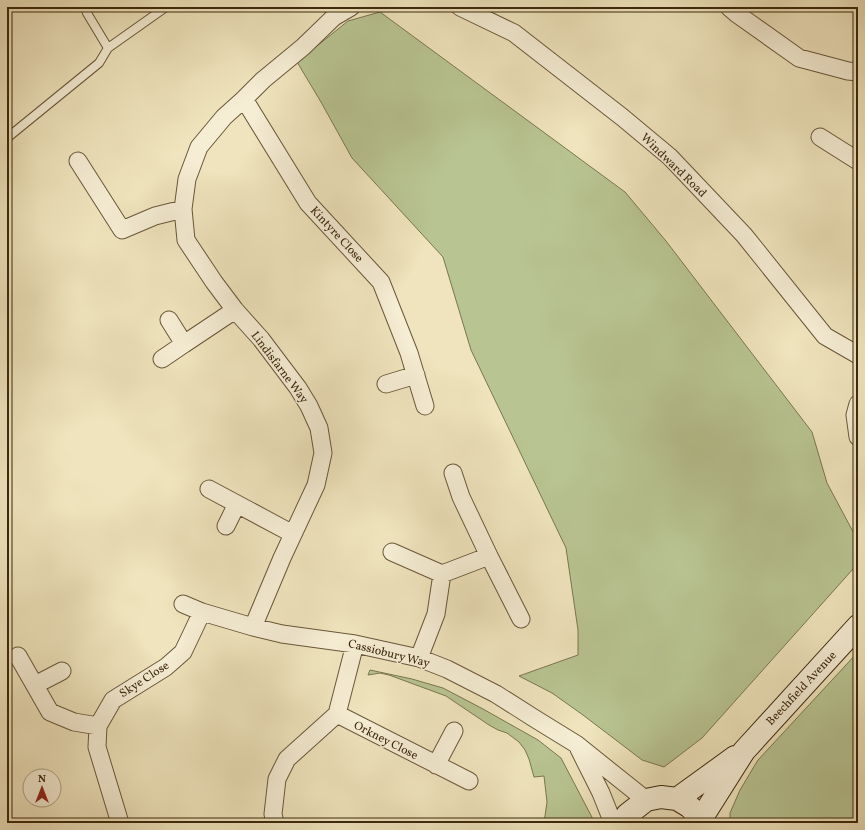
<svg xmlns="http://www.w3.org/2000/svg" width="865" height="830" font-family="Vollkorn,serif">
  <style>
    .green { fill: #b8c492; stroke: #7a7650 }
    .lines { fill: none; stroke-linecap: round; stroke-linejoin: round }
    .lane-casing { stroke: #695739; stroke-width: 10 }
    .street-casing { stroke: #695739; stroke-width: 19 }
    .secondary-casing { stroke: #3c280d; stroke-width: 24 }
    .lane { stroke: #f5edd4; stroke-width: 8 }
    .street { stroke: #f5edd4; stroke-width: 17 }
    .secondary { stroke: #f5edd4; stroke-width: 22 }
    .labels { text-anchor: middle; stroke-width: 3; stroke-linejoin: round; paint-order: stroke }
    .street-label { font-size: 12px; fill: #3c280d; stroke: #f5edd4 }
  </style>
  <rect width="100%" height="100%" fill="#efe4bd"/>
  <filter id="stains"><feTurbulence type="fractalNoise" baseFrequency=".005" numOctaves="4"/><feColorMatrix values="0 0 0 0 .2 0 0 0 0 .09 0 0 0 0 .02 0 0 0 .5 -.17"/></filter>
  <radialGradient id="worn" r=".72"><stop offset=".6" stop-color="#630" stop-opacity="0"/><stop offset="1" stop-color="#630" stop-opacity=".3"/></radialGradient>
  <path class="green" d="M380,12L625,192L666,241L812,432L827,483L858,541V557L853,569L702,738L664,767L642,760L583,715L552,693L519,676L578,655V630L566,548L471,350L443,257L352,158L321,102L297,62L348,21Z
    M858,652V823H730V813L740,790L758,760Z
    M370,670L412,679L443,688L483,709L538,740L561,758L595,823H544L547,802L544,776L534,777L529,759L525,750L519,742L507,733L498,730L489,725L446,696L389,675L380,673L368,675Z"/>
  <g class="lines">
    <g class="lane-casing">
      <path id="lane" d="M108,48L166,7
        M7,138L99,63L108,48L87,13L85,7"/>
    </g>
    <g class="street-casing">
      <path id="street" d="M460,7L514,33L622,117L670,157L744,235L825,336L858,355
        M729,7L737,14L799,58L848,71L858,72
        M244,99L308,203L381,282L409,353L425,406
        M820,137L858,161
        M78,161L122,230L155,216L183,209
        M169,320L184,344L235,310
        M162,359L184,344
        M386,384L416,375
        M858,404L855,415L858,437
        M209,489L293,534
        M226,526L237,504
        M392,552L442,574
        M489,556L521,619
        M183,604L202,612
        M253,627L282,558L316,485L323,453L319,428L309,406L298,388L261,339L235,310L214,282L186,240L183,209L187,179L199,147L224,117L244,99L263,80L303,47L334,17L351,7
        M18,656L50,712L74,722L98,726
        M419,658L436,614L442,574L489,556L461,497L453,473
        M35,685L62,671
        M337,714L469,781
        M579,749L601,793L613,823
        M436,765L454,731
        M120,823L97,747L98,726L113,700L166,667L183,652L202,612L253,627L282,634L355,644L419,658L447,669L496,694L537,720L576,744L646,800
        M275,823L273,814L277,779L287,759L337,714L355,644"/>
    </g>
    <g class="secondary-casing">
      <path id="secondary" d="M677,799L735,757
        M701,819L744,751L858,626
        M623,823L627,815L646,800L661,797L677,799L690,807L701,819L702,823"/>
    </g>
    <use href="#lane" class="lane"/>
    <use href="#street" class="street"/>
    <use href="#secondary" class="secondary"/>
  </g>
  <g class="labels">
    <g class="street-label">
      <text transform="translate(674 165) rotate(44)" y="4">Windward Road</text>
      <text transform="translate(337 234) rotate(47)" y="4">Kintyre Close</text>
      <text transform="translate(280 367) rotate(53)" y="4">Lindisfarne Way</text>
      <text transform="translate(389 653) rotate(14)" y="4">Cassiobury Way</text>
      <text transform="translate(144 679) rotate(-33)" y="4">Skye Close</text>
      <text transform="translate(801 688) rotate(-47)" y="4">Beechfield Avenue</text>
      <text transform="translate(386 740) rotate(27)" y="4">Orkney Close</text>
    </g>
  </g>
  <rect width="865" height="830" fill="none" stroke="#efe4bd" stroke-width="24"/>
  <rect x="8" y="8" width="849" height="814" fill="none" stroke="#3c280d" stroke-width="2"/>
  <rect x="12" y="12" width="841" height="806" fill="none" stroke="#3c280d"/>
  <g transform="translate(42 788)"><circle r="19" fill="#f5edd4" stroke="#ab9e84"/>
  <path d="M0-3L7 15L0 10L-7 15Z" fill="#8f2418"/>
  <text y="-6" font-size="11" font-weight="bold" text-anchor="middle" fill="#3c280d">N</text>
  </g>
  <rect width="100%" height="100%" filter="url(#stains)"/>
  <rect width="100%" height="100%" fill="url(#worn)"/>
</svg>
